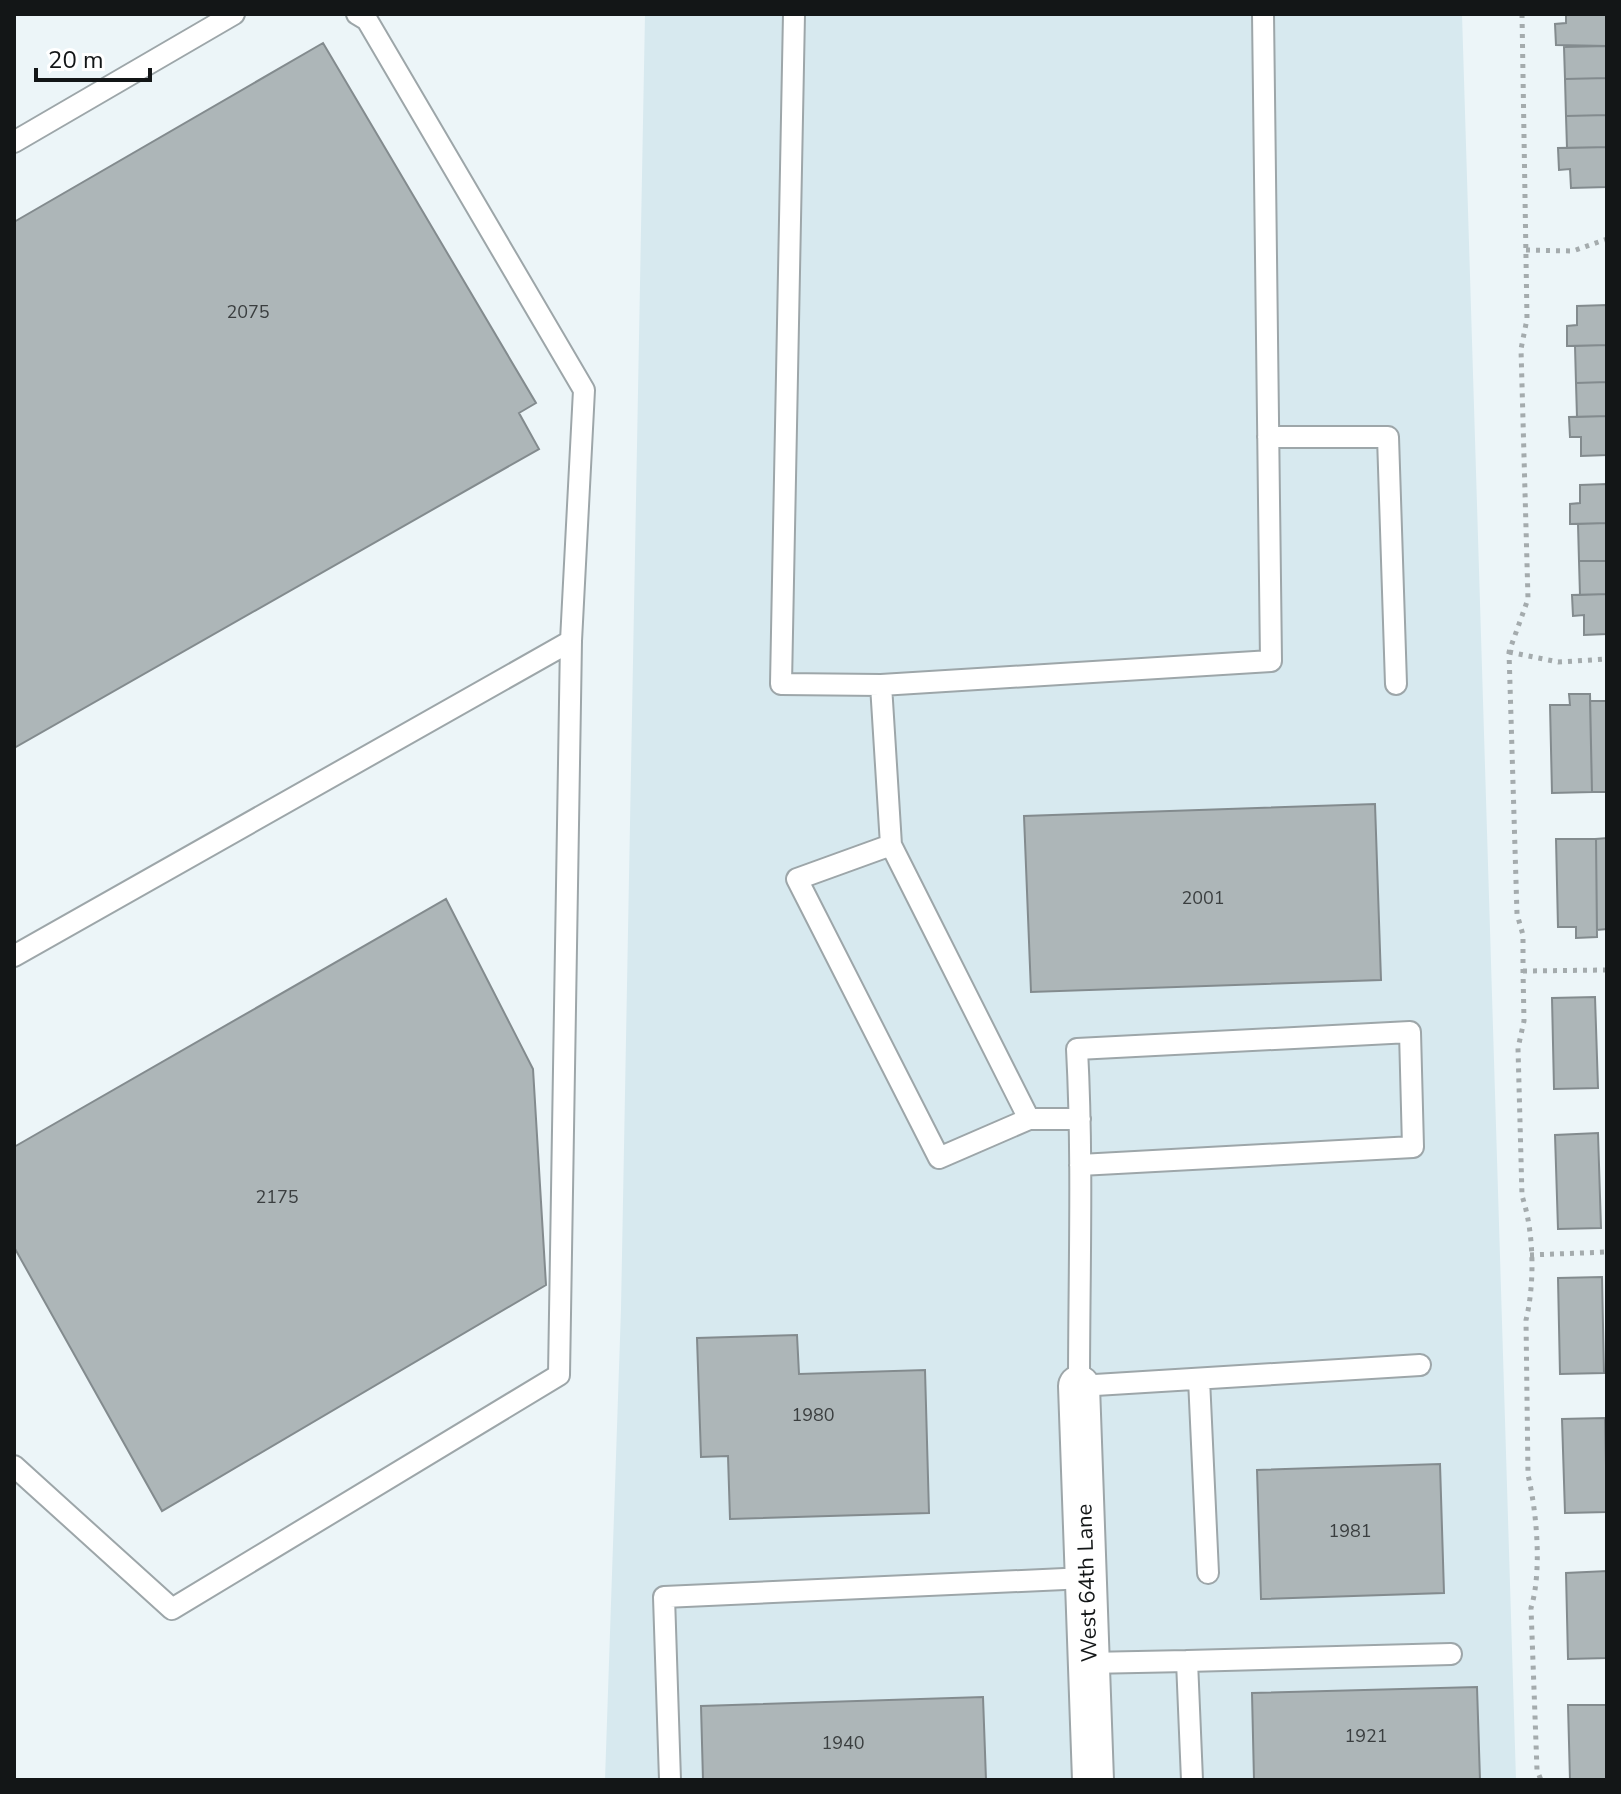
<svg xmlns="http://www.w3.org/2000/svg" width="1621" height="1794" font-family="'Nunito Sans',sans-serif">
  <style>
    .built { fill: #d7e9ef }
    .building { fill: #adb6b8; stroke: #838b8e; stroke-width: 2 }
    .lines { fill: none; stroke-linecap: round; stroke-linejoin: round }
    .service-casing { stroke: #9da6a9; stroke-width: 24 }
    .minor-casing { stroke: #9da6a9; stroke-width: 44 }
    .path { stroke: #a4abad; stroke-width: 5; stroke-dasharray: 4 6; stroke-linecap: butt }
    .service { stroke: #fff; stroke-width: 20 }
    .minor { stroke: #fff; stroke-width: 40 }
    .labels { text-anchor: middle; stroke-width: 6; stroke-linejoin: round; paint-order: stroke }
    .number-label { font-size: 18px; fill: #3a3e3f }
    .street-label { font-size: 22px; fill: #131617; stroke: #fff }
  </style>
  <rect width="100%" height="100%" fill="#ecf5f8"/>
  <path class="built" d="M645,14H1462L1516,1780H605L621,1309Z"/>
  <path class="building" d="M1566,14H1607V46L1556,45L1555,24L1566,23Z
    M323,43L536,403L519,413L539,449L14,748V222Z
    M1607,46V78L1565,79L1564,47Z
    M1607,78V115L1566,116L1565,79Z
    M1607,115V147L1567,148L1566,116Z
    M1607,147V187L1571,188L1570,169L1559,170L1558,148Z
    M1607,305V345L1567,346V326L1577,325V306Z
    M1607,345V382L1576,383L1575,346Z
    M1607,382V416L1577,417L1576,383Z
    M1607,416V455L1581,456V437H1570L1569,417Z
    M1607,484V523L1570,524V504L1580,503V485Z
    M1607,523V561H1579L1578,524Z
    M1579,561H1607V594L1580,595Z
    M1607,594V634L1584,635V615L1573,616L1572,595Z
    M1569,694H1590L1592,792L1552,793L1550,705H1570Z
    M1590,701H1607V792H1592Z
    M1375,804L1381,980L1031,992L1024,816Z
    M1607,838V929L1597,930L1596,839Z
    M1556,839H1596L1597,937L1576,938V927H1558Z
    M446,899L533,1069L546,1285L162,1511L14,1247V1147Z
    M1595,997L1598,1088L1554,1089L1552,998Z
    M1598,1133L1601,1228L1558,1229L1555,1135Z
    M1602,1277L1604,1373L1560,1374L1558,1278Z
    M797,1335L799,1374L925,1370L929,1513L730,1519L728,1456L701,1457L697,1338Z
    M1605,1418L1607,1512L1565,1513L1562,1419Z
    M1440,1464L1444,1593L1261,1599L1257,1470Z
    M1607,1571V1658L1568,1659L1566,1573Z
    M1477,1687L1480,1780H1254L1252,1693Z
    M983,1697L986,1780H703L701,1706Z
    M1568,1705H1607V1780H1570Z"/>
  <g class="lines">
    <g class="service-casing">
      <path id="service" d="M794,14L781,684L881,685L1271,661L1263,14
        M14,142L234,14
        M1268,437H1388L1396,684
        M881,685L891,845
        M14,956L571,641
        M1029,1119L939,1158L797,879L891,845L1029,1119H1080
        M1080,1165L1413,1147L1410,1032L1077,1049C1083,1161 1079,1274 1079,1386L1420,1365
        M1199,1379L1208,1573
        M14,1466L172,1609L559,1375L571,641L584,390L367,20L357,14
        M1088,1663L1187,1661
        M670,1780L664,1597L1086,1578
        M1192,1780L1187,1661L1451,1654"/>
    </g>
    <g class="minor-casing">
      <path id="minor" d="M1079,1386L1093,1780"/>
    </g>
    <path class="path" d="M1522,14L1527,319L1521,349L1528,599L1509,652L1517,914L1523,935V971L1524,1021L1518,1048L1522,1196C1534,1231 1535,1283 1526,1320L1528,1475C1537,1513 1542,1572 1531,1608L1537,1770L1541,1780
      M1526,250L1573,251L1607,239
      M1509,652L1558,662L1607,659
      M1523,971L1607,970
      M1530,1255L1607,1252"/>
    <use href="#service" class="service"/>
    <use href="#minor" class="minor"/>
  </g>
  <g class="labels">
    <g class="number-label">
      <text x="248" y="318">2075</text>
      <text x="1203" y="904">2001</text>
      <text x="277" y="1203">2175</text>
      <text x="813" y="1421">1980</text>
      <text x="1350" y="1537">1981</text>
      <text x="1366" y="1742">1921</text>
      <text x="843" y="1749">1940</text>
    </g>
    <g class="street-label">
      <text transform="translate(1086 1583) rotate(-92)" y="8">West 64th Lane</text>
    </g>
  </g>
  <rect width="1621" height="1794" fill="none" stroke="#131617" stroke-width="32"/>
  <path d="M36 68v12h114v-12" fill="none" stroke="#131617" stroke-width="4"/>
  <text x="48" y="68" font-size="24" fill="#131617" stroke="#ffffff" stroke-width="6" paint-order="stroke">20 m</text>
</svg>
